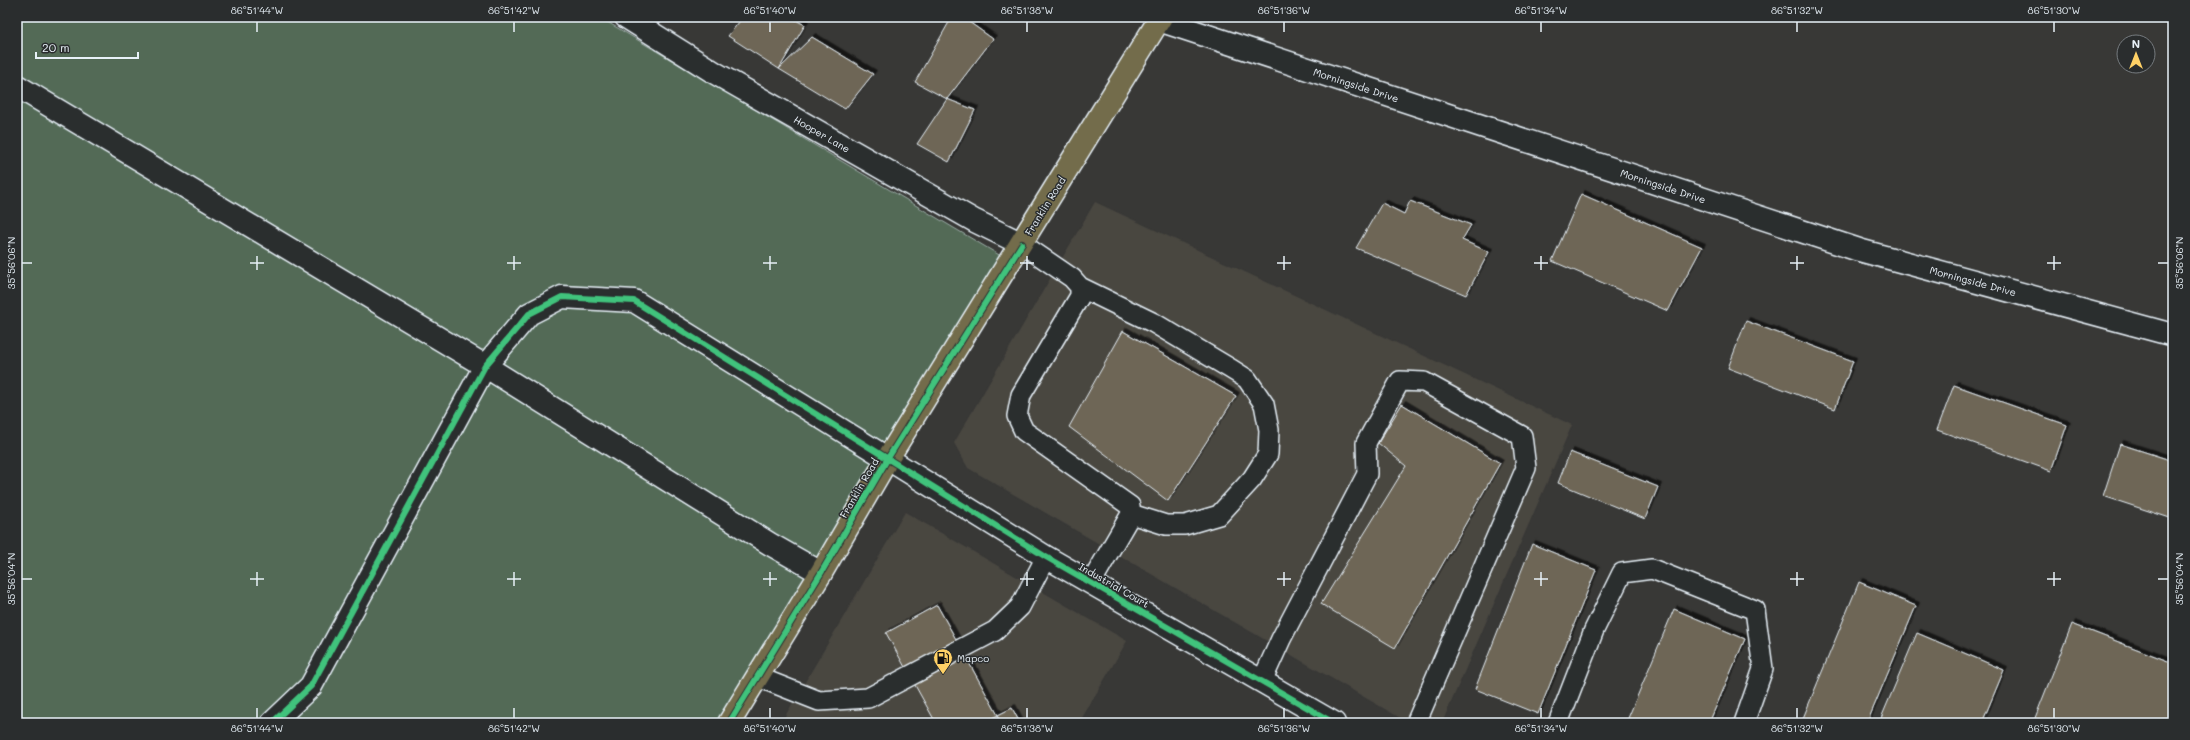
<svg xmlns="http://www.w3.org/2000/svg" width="2190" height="740" font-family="Mali,sans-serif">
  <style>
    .built { fill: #484640 }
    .green { fill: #526a57; stroke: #9daea8 }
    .building { fill: #6e6656; stroke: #e8f1f8; filter: url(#shadow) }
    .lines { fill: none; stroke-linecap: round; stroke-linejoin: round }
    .service-casing { stroke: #e8f1f8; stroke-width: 22 }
    .minor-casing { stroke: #e8f1f8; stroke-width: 25 }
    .primary-casing { stroke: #e8f1f8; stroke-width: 25 }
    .service { stroke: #2a2d2e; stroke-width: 19 }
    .minor { stroke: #2a2d2e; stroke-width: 22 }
    .primary { stroke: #736c4b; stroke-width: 22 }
    .cycleway-casing { stroke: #2a2d2e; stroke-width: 8 }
    .cycleway { stroke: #40c37c; stroke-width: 6 }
    .ticks { fill: none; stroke: #e8f1f8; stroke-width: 1.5 }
    .labels { text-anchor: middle; stroke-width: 3; stroke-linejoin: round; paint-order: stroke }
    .street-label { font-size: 10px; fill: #e8f1f8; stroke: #2a2d2e }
    .poi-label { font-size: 10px; fill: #e8f1f8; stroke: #2a2d2e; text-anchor: start }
    .neatline { fill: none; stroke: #e8f1f8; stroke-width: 1.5 }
    .ticks-label { font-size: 10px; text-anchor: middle; fill: #e8f1f8 }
  </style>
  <defs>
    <filter id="shadow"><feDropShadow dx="3.5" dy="-3.5" stdDeviation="0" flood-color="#0009"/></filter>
  </defs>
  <rect width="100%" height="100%" fill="#383836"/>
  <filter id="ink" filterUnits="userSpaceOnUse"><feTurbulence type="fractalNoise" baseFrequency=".025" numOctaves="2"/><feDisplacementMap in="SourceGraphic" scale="8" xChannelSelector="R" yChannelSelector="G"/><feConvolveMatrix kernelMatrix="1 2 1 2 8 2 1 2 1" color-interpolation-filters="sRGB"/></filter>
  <g filter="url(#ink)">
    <path class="built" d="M1095,202L1572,425L1442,723H1409L968,468L954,443Z
      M905,512L1127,641L1079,723H781Z"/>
    <path class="green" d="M17,17H599L1011,262L733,723H17Z"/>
    <path class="building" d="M743,17H790L805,25L779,69L728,36Z
      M952,17H962L993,39L947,99L915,82Z
      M812,37L873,74L845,109L779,69Z
      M947,99L975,110L949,162L917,144Z
      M1581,194L1702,247L1668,311L1552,261Z
      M1410,201L1471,225L1462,240L1489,252L1466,295L1356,248L1382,203L1404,214Z
      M1746,321L1853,361L1835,409L1728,368Z
      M1123,331L1236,396L1168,501L1069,427Z
      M1954,385L2067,425L2051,471L1937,430Z
      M1402,404L1500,463L1395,648L1321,604L1406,466L1378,443Z
      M2120,444L2173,461V519L2103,496Z
      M1570,452L1658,487L1645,519L1558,483Z
      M1532,544L1596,570L1538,714L1475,689Z
      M1859,582L1916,606L1867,723H1801Z
      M937,605L999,717L988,723H936L886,633Z
      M1674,609L1745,639L1709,723H1626Z
      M2072,624L2173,663V723H2033Z
      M1917,633L2004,670L1982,723H1879Z
      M1012,708L1020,723H982Z"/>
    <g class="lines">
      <g class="service-casing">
        <path id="service" d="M1022,244L1072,278L1080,287V296L1021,395L1017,416L1024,431L1130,506L1131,514L1091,583
          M1080,287L1154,323L1231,369L1247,379L1264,404L1269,430L1268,454L1252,479L1219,515L1185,525H1166L1131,514
          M758,677L819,701L868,698L995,631L1020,607L1046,557
          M1262,681L1281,639L1367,474L1366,443L1400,381L1424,382L1522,436L1526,468L1416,723
          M1558,723L1594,630L1622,573L1652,569L1755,610L1763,669L1744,723"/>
      </g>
      <g class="minor-casing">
        <path id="minor" d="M626,17L715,73L975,221L1022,244
          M1159,20L1859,250L2173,335
          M17,86L485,366L770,544L821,573
          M272,723L311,686L485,366L529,314L562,297L634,301L1046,557L1334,723"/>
      </g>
      <g class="primary-casing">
        <path id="primary" d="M729,723L821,573L888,458L1161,17"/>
      </g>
      <use href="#service" class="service"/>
      <use href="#minor" class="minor"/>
      <use href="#primary" class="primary"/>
      <g class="cycleway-casing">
        <path id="cycleway" d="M272,723L311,686L485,366L529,314L562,297L634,301L1046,557L1334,723
          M729,723L821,573L888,458L1022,244"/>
      </g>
      <use href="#cycleway" class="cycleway"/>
    </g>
  </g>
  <path class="ticks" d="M257,22V32M514,22V32M770,22V32M1027,22V32M1284,22V32M1541,22V32M1797,22V32M2054,22V32M257,256V270M514,256V270M770,256V270M1027,256V270M1284,256V270M1541,256V270M1797,256V270M2054,256V270M22,263H32M250,263H264M507,263H521M763,263H777M1020,263H1034M1277,263H1291M1534,263H1548M1790,263H1804M2047,263H2061M2158,263H2168M257,572V586M514,572V586M770,572V586M1027,572V586M1284,572V586M1541,572V586M1797,572V586M2054,572V586M22,579H32M250,579H264M507,579H521M763,579H777M1020,579H1034M1277,579H1291M1534,579H1548M1790,579H1804M2047,579H2061M2158,579H2168M257,708V718M514,708V718M770,708V718M1027,708V718M1284,708V718M1541,708V718M1797,708V718M2054,708V718"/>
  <defs>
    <g id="fuel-pin" transform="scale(1)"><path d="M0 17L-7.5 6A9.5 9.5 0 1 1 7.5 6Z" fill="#ffd166" stroke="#2a2d2e"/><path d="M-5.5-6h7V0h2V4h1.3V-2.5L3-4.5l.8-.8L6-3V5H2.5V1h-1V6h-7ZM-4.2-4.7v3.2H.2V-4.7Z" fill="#111"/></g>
  </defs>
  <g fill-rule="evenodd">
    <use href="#fuel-pin" x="943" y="658"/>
  </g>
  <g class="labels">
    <g class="street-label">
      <text transform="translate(1356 85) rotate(18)" y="4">Morningside Drive</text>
      <text transform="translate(822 134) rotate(30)" y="4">Hooper Lane</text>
      <text transform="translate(1663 186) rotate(18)" y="4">Morningside Drive</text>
      <text transform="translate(1045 206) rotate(-58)" y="4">Franklin Road</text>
      <text transform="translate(1973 281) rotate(15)" y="4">Morningside Drive</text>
      <text transform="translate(859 488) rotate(-60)" y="4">Franklin Road</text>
      <text transform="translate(1114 585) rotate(30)" y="4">Industrial Court</text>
    </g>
    <g class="poi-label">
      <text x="957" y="662">Mapco</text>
    </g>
  </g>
  <rect width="2190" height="740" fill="none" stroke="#2a2d2e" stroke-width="44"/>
  <g transform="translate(2136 54)"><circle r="19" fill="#2a2d2e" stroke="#767b7f"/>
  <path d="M0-3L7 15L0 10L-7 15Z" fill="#ffd166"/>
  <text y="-6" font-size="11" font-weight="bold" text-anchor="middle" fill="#e8f1f8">N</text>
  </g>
  <path d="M36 52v6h102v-6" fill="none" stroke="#e8f1f8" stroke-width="2"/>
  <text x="42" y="52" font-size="12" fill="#e8f1f8" stroke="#2a2d2e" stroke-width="3" paint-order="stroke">20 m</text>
  <rect x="22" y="22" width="2146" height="696" class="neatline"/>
  <g class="ticks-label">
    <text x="257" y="14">86°51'44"W</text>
    <text x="514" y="14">86°51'42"W</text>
    <text x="770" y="14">86°51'40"W</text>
    <text x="1027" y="14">86°51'38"W</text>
    <text x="1284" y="14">86°51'36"W</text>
    <text x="1541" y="14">86°51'34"W</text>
    <text x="1797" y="14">86°51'32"W</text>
    <text x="2054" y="14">86°51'30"W</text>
    <text transform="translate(11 263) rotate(-90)" y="4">35°56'06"N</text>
    <text transform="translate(2179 263) rotate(-90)" y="4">35°56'06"N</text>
    <text transform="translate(11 579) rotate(-90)" y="4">35°56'04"N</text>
    <text transform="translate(2179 579) rotate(-90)" y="4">35°56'04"N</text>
    <text x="257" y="732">86°51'44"W</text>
    <text x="514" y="732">86°51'42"W</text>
    <text x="770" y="732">86°51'40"W</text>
    <text x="1027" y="732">86°51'38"W</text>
    <text x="1284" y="732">86°51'36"W</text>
    <text x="1541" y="732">86°51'34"W</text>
    <text x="1797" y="732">86°51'32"W</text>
    <text x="2054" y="732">86°51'30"W</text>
  </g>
</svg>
